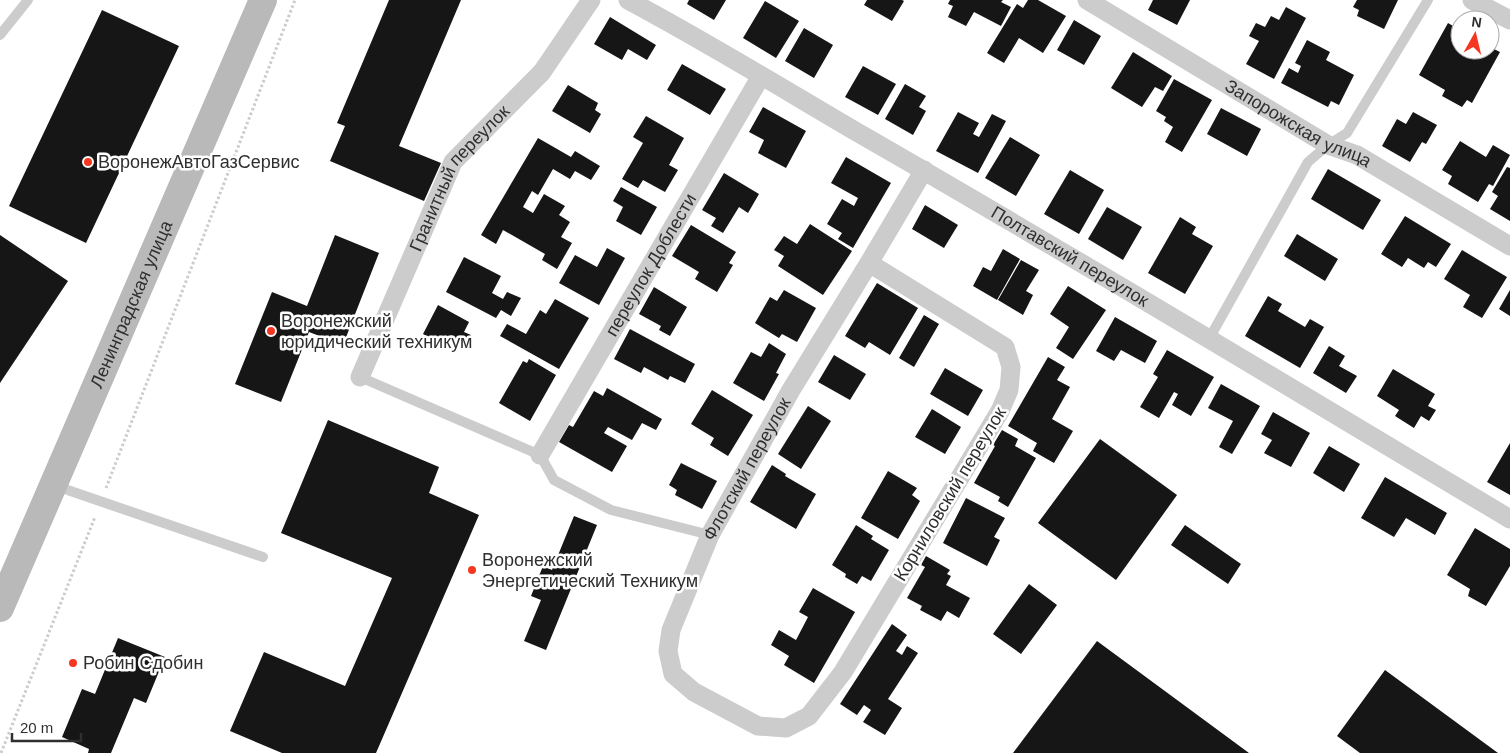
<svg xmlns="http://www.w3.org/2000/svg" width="1510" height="753" font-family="Helvetica,sans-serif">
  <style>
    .building { fill: #161616 }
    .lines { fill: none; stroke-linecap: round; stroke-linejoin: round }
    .path { stroke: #ccc; stroke-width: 3; stroke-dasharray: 2.5 2.5; stroke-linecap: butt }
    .lane { stroke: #ccc; stroke-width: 10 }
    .street { stroke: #ccc; stroke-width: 19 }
    .secondary { stroke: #b9b9b9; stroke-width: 28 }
    .poi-dot { fill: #f53722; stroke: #fff; stroke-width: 2 }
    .labels { text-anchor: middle; stroke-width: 5; stroke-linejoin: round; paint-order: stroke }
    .street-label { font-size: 18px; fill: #2f2f2f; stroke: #fff }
    .poi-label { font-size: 18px; fill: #2f2f2f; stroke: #fff; text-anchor: start }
  </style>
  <rect width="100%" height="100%" fill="#fff"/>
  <path class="building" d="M389,0H461L399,146L441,163L424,201L330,161L345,126L337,123Z
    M689,0H726L714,20L687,4Z
    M867,0H902L904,1L892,21L864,5Z
    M950,0H1003L1001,2L1011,7L1001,26L974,12L966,26L948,17L953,6L948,4Z
    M1028,0H1038L1066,16L1043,53L1019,38L1004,63L987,53L1017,4L1023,8Z
    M1153,0H1190L1177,25L1148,10Z
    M1357,0H1398L1384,29L1357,16L1359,10L1353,7Z
    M765,1L799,21L776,58L743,38Z
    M1286,7L1306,18L1274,79L1246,64L1259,41L1249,36L1256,23L1265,27L1271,16L1279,20Z
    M102,10L179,46L86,243L9,206Z
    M610,17L656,45L647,60L628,49L622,60L594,44Z
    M1074,20L1101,36L1084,65L1057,50Z
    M1448,23L1460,30V50H1490V47L1500,52L1472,103L1467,100L1462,107L1442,96L1445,90L1419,75Z
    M804,28L833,45L814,78L785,61Z
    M1307,40L1330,52L1326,60L1354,75L1339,105L1331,101L1328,107L1281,83L1289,68L1298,73L1301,66L1295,63Z
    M1133,52L1172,76L1163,91L1155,87L1142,107L1111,88Z
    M682,64L726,89L710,115L667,90Z
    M863,66L896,84L878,115L845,97Z
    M1174,79L1212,100L1182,152L1165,142L1173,127L1164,121L1166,117L1156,111Z
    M905,84L926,96L919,107L926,111L913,135L885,119Z
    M568,85L598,103L595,110L601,114L590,133L552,111Z
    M763,107L806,131L786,168L758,153L764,140L749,132Z
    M1221,108L1261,129L1247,156L1207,134Z
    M958,112L979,123L973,134L979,137L992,114L1006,121L978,173L936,151Z
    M1413,112L1437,125L1426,144L1422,142L1410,162L1382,146L1397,119L1406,124Z
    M646,116L684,138L669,165L678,170L665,192L643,180L638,188L622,179L643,143L633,137Z
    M1010,137L1040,155L1016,196L985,178Z
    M538,138L571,157L575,151L600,166L591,180L575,171L570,179L553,169L538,195L532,191L523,207L533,213L544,194L565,206L559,215L570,222L561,237L572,243L557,269L542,260L545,254L503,230L496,244L481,235Z
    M1460,141L1486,157L1493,145L1510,155L1493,186L1489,184L1478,202L1448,184L1452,176L1442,170Z
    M846,157L891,183L853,248L838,239L842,233L827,224L842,199L854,206L858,198L831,183Z
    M1507,167L1510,168V221L1490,209L1498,196L1492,192Z
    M1328,169L1381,200L1363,230L1311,199Z
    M1070,170L1104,190L1079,234L1044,214Z
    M724,173L759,194L748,213L739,207L723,233L711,226L716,218L702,210Z
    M621,187L657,207L641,235L616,221L623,207L613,201Z
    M925,205L958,225L944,248L912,229Z
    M1107,207L1142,227L1123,260L1088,239Z
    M1405,216L1451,244L1436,267L1428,262L1424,268L1408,258L1402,267L1381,254Z
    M1180,217L1196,227L1192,234L1213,246L1185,294L1148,273Z
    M810,224L852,251L823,295L778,266L784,256L774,250L784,236L797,244Z
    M691,225L736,252L729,263L733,265L717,292L695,279L699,272L672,256Z
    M1297,234L1338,259L1325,281L1284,256Z
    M0,235L68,281L0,383Z
    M335,235L379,253L343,345L309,332L281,402L235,384L272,292L307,306Z
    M607,248L625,258L599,305L559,283L575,255L597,267Z
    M1003,249L1020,259L997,300L973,286L983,267L991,271Z
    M1462,250L1507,277L1482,318L1463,307L1470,295L1444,279Z
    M464,257L501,276L492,293L503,299L507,292L521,298L511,316L501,310L496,318L446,292Z
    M1021,260L1039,270L1026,291L1033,295L1023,315L998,300Z
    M877,283L918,308L890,355L869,342L865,348L845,336Z
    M1068,286L1106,310L1073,359L1056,348L1069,327L1050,314Z
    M654,287L687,307L670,336L659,330L661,326L639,314Z
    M784,290L816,308L797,342L782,334L779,338L755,323L770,297L777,301Z
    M1510,290V316L1499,309Z
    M1268,296L1282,304L1278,311L1305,327L1310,319L1324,327L1300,368L1245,336Z
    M555,299L589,318L559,369L500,336L507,324L526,334L540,310L546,314Z
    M438,305L469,322L464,332L471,335L466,343L458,339L452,350L423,334Z
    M924,315L939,324L914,367L899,358Z
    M1115,317L1157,341L1145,363L1121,350L1114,361L1096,351Z
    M630,329L695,364L685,383L670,376L668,380L644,367L641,373L614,359Z
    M769,343L786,354L776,373L779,374L764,401L733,383L751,352L761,357Z
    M1329,346L1345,356L1339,366L1357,376L1346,393L1313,373Z
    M1167,350L1214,377L1191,416L1172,405L1178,394L1174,392L1159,418L1140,407L1158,377L1153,374Z
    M834,355L866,374L850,400L818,382Z
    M1048,357L1065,367L1057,380L1070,387L1052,419L1073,431L1054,463L1033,451L1037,443L1008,426Z
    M529,359L556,375L530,421L499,403L523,361L527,363Z
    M945,368L983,390L968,416L930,394Z
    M1393,369L1435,394L1428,406L1436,410L1429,421L1421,416L1414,428L1395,416L1399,410L1377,396Z
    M1221,384L1260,406L1232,454L1219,447L1233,421L1208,408Z
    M607,388L662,419L656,430L642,423L632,440L608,427L604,433L627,446L612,472L559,442L569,425L573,427L594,391L603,396Z
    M712,390L753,415L728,456L710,445L714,438L691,424Z
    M808,406L831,421L801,469L778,454Z
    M932,409L961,427L945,454L915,437Z
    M1273,412L1310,433L1291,467L1264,453L1272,440L1261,434Z
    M328,420L439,467L429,493L479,515L376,753H282L230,731L264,652L345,686L392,578L281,533Z
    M1002,430L1018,439L1015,446L1036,458L1008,507L998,501L1000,497L974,483L995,446L993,445Z
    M1100,439L1177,495L1116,580L1038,523Z
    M1510,443V495L1487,482Z
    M1329,446L1360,464L1344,492L1313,473Z
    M681,463L717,481L702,509L675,495L677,490L669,485Z
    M772,465L786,474L785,476L816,494L796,529L750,502Z
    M888,471L917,488L912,495L920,501L898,539L861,518Z
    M1385,477L1447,513L1435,535L1406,518L1394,537L1361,518Z
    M966,498L1005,518L994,537L1000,540L987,566L943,543Z
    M574,516L597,525L546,650L524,641L541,600L531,596L543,566L552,570Z
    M856,525L873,536L871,539L889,550L871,581L862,576L857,584L845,577L846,574L832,565Z
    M1185,525L1241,564L1228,584L1171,545Z
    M1475,528L1510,549V566L1486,606L1468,596L1470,589L1447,575Z
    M926,556L950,570L947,574L951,576L946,585L970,598L959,618L947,611L941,621L920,610L922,606L907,598L925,567L921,565Z
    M1029,584L1057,605L1021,654L993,634Z
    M813,588L855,612L814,683L784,665L789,656L771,645L779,630L796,640L808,617L799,612Z
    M892,624L907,635L896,651L902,655L907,646L918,653L888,699L902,708L885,735L863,722L871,710L864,705L857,715L840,704Z
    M118,638L165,657L146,703L134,698L111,753H88L89,749L62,737L82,689L95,694Z
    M1097,641L1249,753H1013Z
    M1385,670L1498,753H1360L1337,736Z"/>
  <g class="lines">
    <path class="path" d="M106,488L295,0
      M1,753L95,517"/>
    <path class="lane" d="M0,35L28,0
      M1209,339L1308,162L1328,145L1347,133L1428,0
      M360,377L540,455L554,480L611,510L710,535
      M53,485L263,557"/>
    <g class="street">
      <path id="s1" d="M628,0C705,41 780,87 855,131C1075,257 1292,389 1510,519"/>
      <path id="s2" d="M1087,0L1328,145L1357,155L1510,246"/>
      <path d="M1472,0L1510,20"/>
      <path id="s3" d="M869,263L1005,347L1011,367L1009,390L1000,411L843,672L809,716L786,728L758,726L694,692L673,674L668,651L671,630L710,535L791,390L869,263L924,170"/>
      <path id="s4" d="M360,377L453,162L542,72L591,0"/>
      <path id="s5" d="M540,455L761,76"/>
    </g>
    <path class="secondary" id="s6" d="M0,608L263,0"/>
  </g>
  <g class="poi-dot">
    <circle cx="88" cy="162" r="5"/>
    <circle cx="271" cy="331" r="5"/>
    <circle cx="472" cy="570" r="5"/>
    <circle cx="73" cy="663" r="5"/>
  </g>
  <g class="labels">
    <g class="street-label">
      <text dy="6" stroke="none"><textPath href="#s2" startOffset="245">Запорожская улица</textPath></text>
      <text dy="6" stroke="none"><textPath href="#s4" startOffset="224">Гранитный переулок</textPath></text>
      <text dy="6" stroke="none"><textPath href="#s1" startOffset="511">Полтавский переулок</textPath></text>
      <text dy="6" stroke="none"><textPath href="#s5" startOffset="220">переулок Доблести</textPath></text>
      <text dy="6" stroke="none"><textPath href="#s6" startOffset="331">Ленинградская улица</textPath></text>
      <text dy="6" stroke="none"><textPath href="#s3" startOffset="964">Флотский переулок</textPath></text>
      <text transform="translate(950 494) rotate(-59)" y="6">Корниловский переулок</text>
    </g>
    <g class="poi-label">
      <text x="98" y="168">ВоронежАвтоГазСервис</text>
      <text x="281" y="327">Воронежский<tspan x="281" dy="21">юридический техникум</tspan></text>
      <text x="482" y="566">Воронежский<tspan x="482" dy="21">Энергетический Техникум</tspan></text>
      <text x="83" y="669">Робин Сдобин</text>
    </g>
  </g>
  <g transform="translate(1475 35) rotate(8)"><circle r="24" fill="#ffffff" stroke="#acacac"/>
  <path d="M0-4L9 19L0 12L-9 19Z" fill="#f53722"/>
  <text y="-8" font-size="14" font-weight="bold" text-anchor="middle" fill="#2f2f2f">N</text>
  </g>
  <path d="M12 733v8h69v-8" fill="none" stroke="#2f2f2f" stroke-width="2.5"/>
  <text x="20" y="733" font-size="15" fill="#2f2f2f" stroke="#ffffff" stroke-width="4" paint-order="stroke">20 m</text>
</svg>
